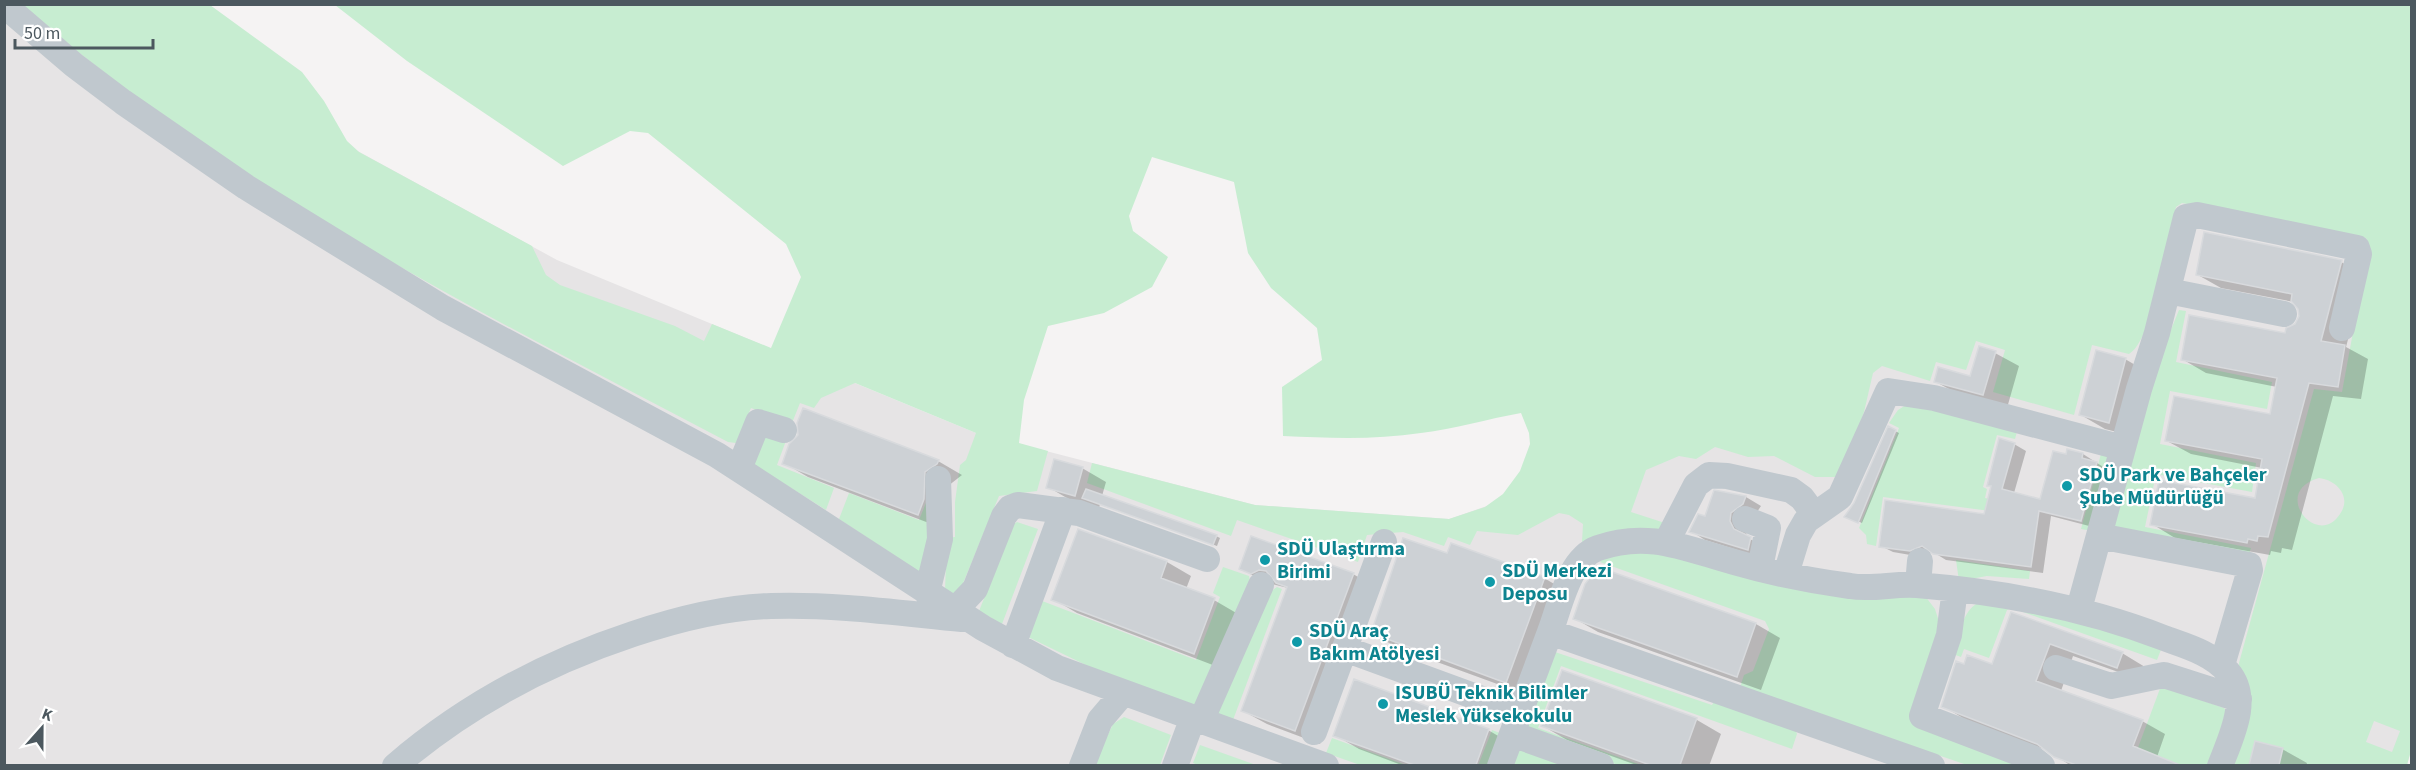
<svg xmlns="http://www.w3.org/2000/svg" width="2416" height="770" font-family="'Source Sans 3',sans-serif">
  <style>
    .education { fill: #e6e4e5 }
    .green { fill: #c7edd1; fill-rule: evenodd }
    .shadow { fill: #0003 }
    .building { fill: #cdd1d5; stroke: #d8dadd; stroke-width: 1.5 }
    .lines { fill: none; stroke-linecap: round; stroke-linejoin: round }
    .minor { stroke: #c0c8ce; stroke-width: 26 }
    .culture-dot { fill: #0f9aa8; stroke: #fff; stroke-width: 2 }
    .labels { text-anchor: middle; stroke-width: 4.5; stroke-linejoin: round; paint-order: stroke }
    .culture-label { font-size: 20px; font-weight: bold; fill: #0d838f; stroke: #fff; text-anchor: start }
  </style>
  <rect width="100%" height="100%" fill="#f5f3f3"/>
  <path class="education" d="M4,5H170L310,125L557,260L976,433L1255,505L1449,519L1662,446L1717,330L2411,98L2412,747L2407,765H5Z"/>
  <path class="green" d="M23,5H210L302,72L324,101L347,141L359,152L532,246L546,275L560,285L675,326L704,341L712,324L771,348L801,277L786,244L648,133L630,131L563,166L407,61L335,5H2411L2412,747L2407,765H2279L2283,748L2256,741L2249,765H2231L2239,663L2314,389L2342,392L2369,245L2366,238L2182,203L2176,207C2170,238 2153,340 2129,354L2092,345L2074,415L1993,392L2005,350L1976,341L1966,370L1936,362L1930,381L1882,366L1873,373L1864,412L1840,477H1815L1774,456L1748,457L1715,447L1696,459L1679,456L1646,470L1631,512L1668,524L1662,530L1582,542L1583,524L1569,515L1559,513L1518,535L1477,531L1470,545L1448,537L1444,546L1403,532L1367,535L1358,562L1237,520L1231,536L1087,483L1092,463L1255,505L1449,519L1485,507L1503,494L1520,471L1530,444L1529,433L1521,413C1487,419 1455,429 1421,433C1375,440 1329,438 1283,436L1282,387L1322,360L1317,328L1271,288L1248,253L1234,182L1152,157L1129,216L1133,231L1168,257L1152,287L1104,313L1048,326L1024,400L1019,443L1048,451L1037,491L999,496L957,598L945,590L947,538L955,537V502L960,465L966,460L976,433L855,383L821,398L814,408L800,403L792,423L751,408L736,443L728,442C484,314 230,189 23,5ZM2319,478C2337,480 2352,497 2340,514C2317,550 2270,491 2319,478ZM2374,721L2400,731L2392,752L2366,742Z
    M2179,310L2186,311L2176,362L2272,382L2267,409L2170,391L2160,444L2256,463L2252,492L2156,474L2145,527L2251,548L2249,554L2111,526L2161,354Z
    M1906,405L2018,428L2015,439L1997,435L1983,487L1987,489L1985,498L2000,501L1998,512L1883,497L1876,546L1867,544L1866,535L1859,528L1899,428L1889,423L1898,410Z
    M761,428L787,438L777,465L834,488L826,510L748,461Z
    M2102,450L2113,453L2092,531L2081,529Z
    M849,493L919,520L928,498L933,542L919,572L839,519Z
    M1017,522L1038,529L1002,624L979,611L1014,524Z
    M1641,547L1925,596L1935,609L1940,625L1918,707L2032,765H1967L1740,687L1744,675L1753,671L1769,629L1765,621L1600,562L1603,558Z
    M1956,560L2030,571L2029,579L1987,576L1959,581Z
    M1223,567L1249,576L1251,587L1198,707L1092,668L1024,635L1037,599L1196,660L1220,597L1213,593Z
    M1277,587L1282,589L1233,720L1214,713L1266,595Z
    M1978,603L2033,607L2162,647L2157,660L2012,608L2007,610L1989,658L1964,649L1961,657L1953,654C1958,638 1962,611 1978,603Z
    M1555,652L1712,705L1715,700L1795,729L1797,734L1792,749L1561,666L1538,728L1641,765H1618L1525,732Z
    M2161,686L2224,708L2226,711L2210,765L2120,766L2126,750L2136,753Z
    M1124,717L1171,735L1160,765L1093,766L1113,724Z
    M1492,730L1500,733L1488,765L1478,766Z
    M1332,738L1406,765H1360L1326,753Z
    M1520,743L1582,766H1512Z
    M1200,745L1256,765H1198L1193,763Z"/>
  <path class="shadow" d="M2341,262L2365,275L2346,347L2368,359L2361,399L2333,396L2292,550L2282,548L2281,553L2271,551L2270,555L2175,538L2152,524L2256,500L2262,468L2191,454L2167,441L2272,416L2277,387L2206,373L2182,359L2286,335L2300,317L2299,308L2294,302L2221,288L2198,275Z
    M1995,353L2019,366L2007,408L1960,395L1936,382L1971,378Z
    M2125,359L2149,373L2133,436L2105,429L2081,415Z
    M1889,428L1899,433L1862,523L1850,518Z
    M2014,444L2026,451L2014,493L2041,501L2067,456L2083,454L2108,470L2093,527L2051,516L2043,573L1946,560L1933,552L1922,557L1893,552L1881,546L1985,515L1992,487L1989,485Z
    M938,461L962,475L948,486L942,528L808,477L784,463Z
    M1082,468L1106,482L1102,496L1216,536L1220,538L1217,546L1100,504L1099,508L1072,501L1048,487Z
    M1715,492L1746,497L1761,506L1745,530L1748,538L1765,547L1763,558L1705,540L1691,531L1706,518Z
    M1079,531L1167,562L1191,576L1186,589L1214,600L1238,614L1218,667L1077,613L1053,599Z
    M1452,545L1544,578L1568,592L1530,696L1396,647L1372,633L1448,555Z
    M1240,568L1353,574L1377,588L1320,744L1267,724L1243,711L1288,588L1264,582Z
    M2012,614L2122,653L2145,667L2141,680L2073,656L2061,691L2142,721L2165,734L2157,757L2174,766H2071L2049,751L1966,720L1943,706L1964,666H1993Z
    M1574,618L1756,624L1780,638L1761,690L1598,632Z
    M1563,672L1697,720L1721,734L1709,766H1639L1567,740L1543,726Z
    M1488,730L1512,744L1505,766H1404L1359,749L1335,735Z
    M2256,742L2282,749L2307,763L2306,766H2250Z"/>
  <path class="building" d="M2204,232L2342,260L2321,341L2345,345L2338,387L2309,383L2268,537L2258,536L2257,541L2248,539L2247,543L2150,525L2159,480L2255,498L2262,459L2165,441L2174,396L2270,414L2277,378L2181,360L2189,315L2285,333L2286,328L2295,324L2299,316L2298,309L2291,301L2292,294L2196,275Z
    M1979,346L1996,351L1983,395L1934,382L1938,367L1970,376Z
    M2096,350L2126,358L2109,423L2079,415Z
    M803,408L939,460L937,464L925,472L924,499L918,515L782,464L789,444L798,435L797,423Z
    M1888,426L1896,430L1858,523L1844,517L1854,503Z
    M1999,438L2015,443L2002,489L2040,499L2053,451L2066,454L2067,449L2083,453L2082,458L2097,462L2081,521L2039,511L2031,567L1933,554L1922,546L1910,551L1879,547L1885,500L1984,514L1991,486H1987Z
    M1054,459L1083,467L1075,496L1046,488Z
    M1086,489L1217,535L1213,545L1082,498Z
    M1714,490L1746,496L1743,504L1731,513L1730,521L1734,529L1751,537L1748,550L1689,532L1698,514L1705,516Z
    M1078,529L1167,561L1161,578L1215,598L1194,654L1051,600Z
    M1251,536L1354,573L1295,731L1241,711L1287,587L1276,583L1266,571L1259,570L1251,574L1239,569Z
    M1403,538L1447,553L1451,543L1545,577L1506,683L1371,633Z
    M1598,567L1756,623L1737,677L1573,619L1585,584Z
    M2011,612L2123,652L2117,668L2050,644L2036,681L2143,720L2133,746L2180,765H2076L2054,757L2037,744L1941,707L1956,661L1964,664L1967,655L1992,664Z
    M1562,670L1697,718L1680,765H1650L1541,726Z
    M1354,679L1489,729L1476,765H1414L1333,736Z
    M2255,741L2283,748L2279,765H2249Z"/>
  <g class="lines">
    <path class="minor" d="M4,5L74,65L123,102L246,187L443,308L717,455L983,628L1057,668L1326,766
      M2168,291L2284,314
      M739,469L758,422L784,430
      M1745,519L1768,528L1760,568
      M2099,536L2249,565L2250,570L2222,665
      M1667,541L1696,485L1709,475L1727,476L1791,490L1802,498L1814,514
      M1786,574L1798,535L1806,521L1840,497L1888,391L1934,398L2123,448
      M1918,585L1920,561
      M1955,589L1949,635L1922,716L2032,758L2042,766
      M927,593L940,539L938,479
      M2079,609L2139,389L2157,333L2186,217L2197,215L2357,248L2359,254L2342,328
      M954,611L975,589L1004,516L1010,508L1018,505L1079,513L1207,559
      M1550,632C1560,606 1569,558 1598,548C1649,530 1686,549 1734,562C1772,573 1812,581 1850,586C1873,590 1895,583 1917,585C2003,592 2084,607 2164,638C2186,646 2212,653 2228,672C2251,699 2231,737 2220,766
      M1013,645L1063,510
      M1345,649L1520,713
      M2056,668L2111,686L2164,675L2239,699
      M1201,721L1261,585
      M1314,732L1384,542
      M1512,734L1601,766
      M395,766C466,705 545,663 633,634C678,619 724,607 771,606C835,604 899,613 962,619
      M1082,766L1100,720L1123,693
      M1175,766L1188,731
      M1500,766L1550,632L1932,766"/>
  </g>
  <g class="culture-dot">
    <circle cx="2067" cy="486" r="6"/>
    <circle cx="1265" cy="560" r="6"/>
    <circle cx="1490" cy="582" r="6"/>
    <circle cx="1297" cy="642" r="6"/>
    <circle cx="1383" cy="704" r="6"/>
  </g>
  <g class="labels">
    <g class="culture-label">
      <text x="2079" y="481">SDÜ Park ve Bahçeler<tspan x="2079" dy="23">Şube Müdürlüğü</tspan></text>
      <text x="1277" y="555">SDÜ Ulaştırma<tspan x="1277" dy="23">Birimi</tspan></text>
      <text x="1502" y="577">SDÜ Merkezi<tspan x="1502" dy="23">Deposu</tspan></text>
      <text x="1309" y="637">SDÜ Araç<tspan x="1309" dy="23">Bakım Atölyesi</tspan></text>
      <text x="1395" y="699">ISUBÜ Teknik Bilimler<tspan x="1395" dy="23">Meslek Yüksekokulu</tspan></text>
    </g>
  </g>
  <rect width="2416" height="770" fill="none" stroke="#4c585f" stroke-width="12"/>
  <g transform="translate(42 728) rotate(21)" stroke="#ffffff" stroke-width="4.5" paint-order="stroke">
  <path d="M0-4.5L10 22L0 15L-10 22Z" fill="#4c585f"/>
  <text y="-9" font-size="16" font-weight="bold" text-anchor="middle" fill="#4c585f">K</text>
  </g>
  <path d="M15 39v9h138v-9" fill="none" stroke="#4c585f" stroke-width="3"/>
  <text x="24" y="39" font-size="18" fill="#4c585f" stroke="#ffffff" stroke-width="4.5" paint-order="stroke">50 m</text>
</svg>
